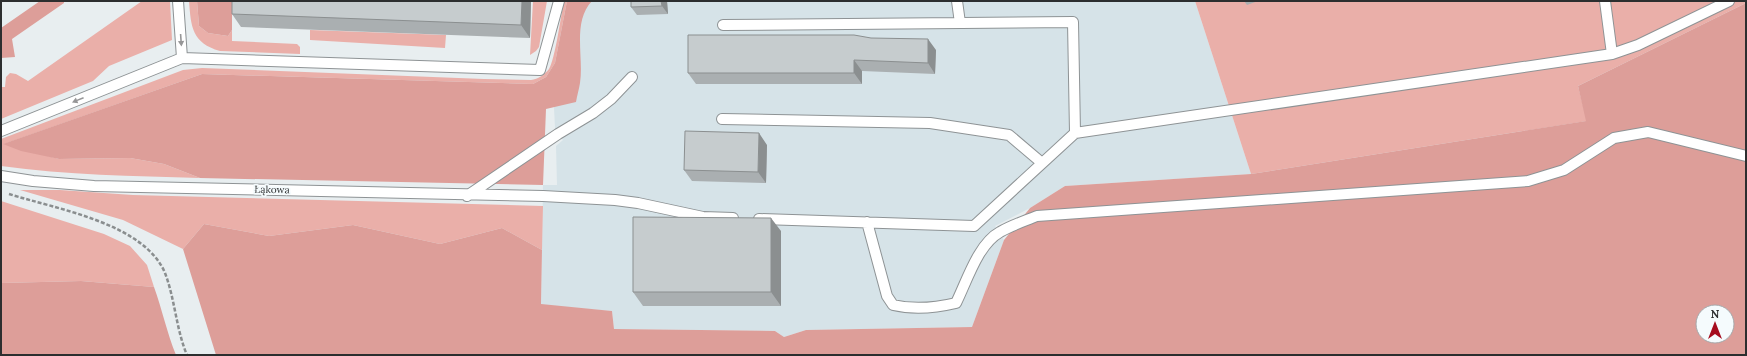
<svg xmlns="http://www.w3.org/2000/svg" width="1747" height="356" font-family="Lora,serif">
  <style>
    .built { fill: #d6e3e8 }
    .green { fill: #eaafa9 }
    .forest { fill: #dd9e99; fill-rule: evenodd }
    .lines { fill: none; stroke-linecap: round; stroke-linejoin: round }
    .lane-casing { stroke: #8e9395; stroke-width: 12 }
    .path { stroke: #8a8e8f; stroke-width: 2.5; stroke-dasharray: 4 2; stroke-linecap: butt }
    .lane { stroke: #fff; stroke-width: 10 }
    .wall { fill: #aaafb1 }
    .shaded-wall { fill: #8b8f90 }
    .building { fill: #c6ccce; stroke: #8b8f90 }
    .oneway { fill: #969697 }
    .labels { text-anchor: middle; stroke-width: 3.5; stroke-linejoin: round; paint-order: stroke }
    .street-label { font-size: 10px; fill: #2c2e2f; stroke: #f5fbfd }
  </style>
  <rect width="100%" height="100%" fill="#e8eef0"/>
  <path class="built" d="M567,1H1195L1251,174L1065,186L1030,208L995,226L1004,240L972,327L806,330L784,337L775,331L614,329L612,311L541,305L543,185H557L556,146L563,140L555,128L552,67L555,63Z"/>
  <path class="green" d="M142,1H170L172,40L109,66L93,81L1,119V87H5L6,77L10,73L16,74L28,81Z
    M189,1H197L199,26L208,33L228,36L232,30V41L297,44L300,47V54L220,51C192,43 191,27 189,1Z
    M533,1H547L539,47L536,51L530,55Z
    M564,1H567L555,63L546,77L533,84L202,74L4,144L59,159L130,158L164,164L200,178C133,176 67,175 1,166V139L183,70L202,68L484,79L531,80C538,79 544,75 549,69C555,60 561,15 564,1Z
    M1195,1H1746V3L1578,86L1587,121L1251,174Z
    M310,30L446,35L445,48L310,40Z
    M20,190H60L133,195L543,206L542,250L502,228L440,244L353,225L269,236L204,224L183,249L123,220Z
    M1,201L104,234L130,246L147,265L154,287L81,281L1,283Z"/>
  <path class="forest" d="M40,1H64V3L12,39L15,57L1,58V28Z
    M197,1H232V30L228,36L208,33L199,26Z
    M567,1H592C572,22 584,57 580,83C579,89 577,96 576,102L546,109L543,185L200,178L164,164L130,158L59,159L21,151L3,144L202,74L533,84L546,77L555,63Z
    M1746,3V355H216L183,249L204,224L269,236L353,225L440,244L502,228L542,250L541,304L612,311L614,329L775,331L784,337L806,330L972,327L1004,240L1030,208L1065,186L1251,174L1586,121L1578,86ZM1703,312H1727V336H1703Z
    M81,281L154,287C162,309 167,333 176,355H1V283Z"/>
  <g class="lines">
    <g class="lane-casing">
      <path id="lane" d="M957,1L960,23
        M1605,1L1612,54
        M723,25L1073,22L1075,133L974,226L759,219
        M182,58L540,70L559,1
        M722,119L930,123L1009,135L1042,163
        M1,131L182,58L178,1
        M1075,133L1612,54L1638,45L1729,1
        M1,176L33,181L94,186L543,196L615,200L638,203L703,217L733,218
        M467,196L558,134L593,113L611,99L632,77
        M867,222L887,296L893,305C914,310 935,308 956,303C967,281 978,244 1000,232C1012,225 1025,221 1037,216L1528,181L1564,170L1614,138L1648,132L1746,156"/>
    </g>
    <path class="path" d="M9,194C56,209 144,223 165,273C175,299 176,329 187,355"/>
    <use href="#lane" class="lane"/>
  </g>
  <path class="wall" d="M232,1H531L530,38L241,27L232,14Z
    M631,1H667L668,14L637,15L631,7Z
    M1244,1H1258L1247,5Z
    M936,50L935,74L862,71V84H696L688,73Z
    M767,145L766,183L692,181L684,170Z
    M781,231V306H643L633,292Z"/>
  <path class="shaded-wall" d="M522,1H531L530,38L521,25Z
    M661,1H667L668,14L662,6Z
    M928,39L936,50L935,74L928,63Z
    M854,60L862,71V84L854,73Z
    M759,133L767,145L766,183L758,172Z
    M771,218L781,231V306L771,292Z"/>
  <path class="building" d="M232,1H522L521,25L232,14Z
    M631,1H661L662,6L631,7Z
    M688,35H854L871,38L928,39V63L854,60V73H688Z
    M685,131L759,133L758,172L684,170Z
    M633,217L771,218V292H633Z"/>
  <defs><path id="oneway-solid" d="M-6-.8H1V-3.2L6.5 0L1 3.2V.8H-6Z"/></defs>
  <g class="oneway">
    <use href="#oneway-solid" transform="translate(181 40) rotate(86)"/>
    <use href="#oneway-solid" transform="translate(78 100) rotate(158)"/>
  </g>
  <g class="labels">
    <g class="street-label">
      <text transform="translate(272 189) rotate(1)" y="4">Łąkowa</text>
    </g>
  </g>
  <rect width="1747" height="356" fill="none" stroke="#2c2e2f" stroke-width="4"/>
  <g transform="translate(1715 324)"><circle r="19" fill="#f5fbfd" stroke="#a5a9ab"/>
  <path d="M0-3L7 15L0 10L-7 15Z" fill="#a50c1e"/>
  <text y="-6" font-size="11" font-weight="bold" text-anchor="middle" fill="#2c2e2f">N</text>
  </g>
</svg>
